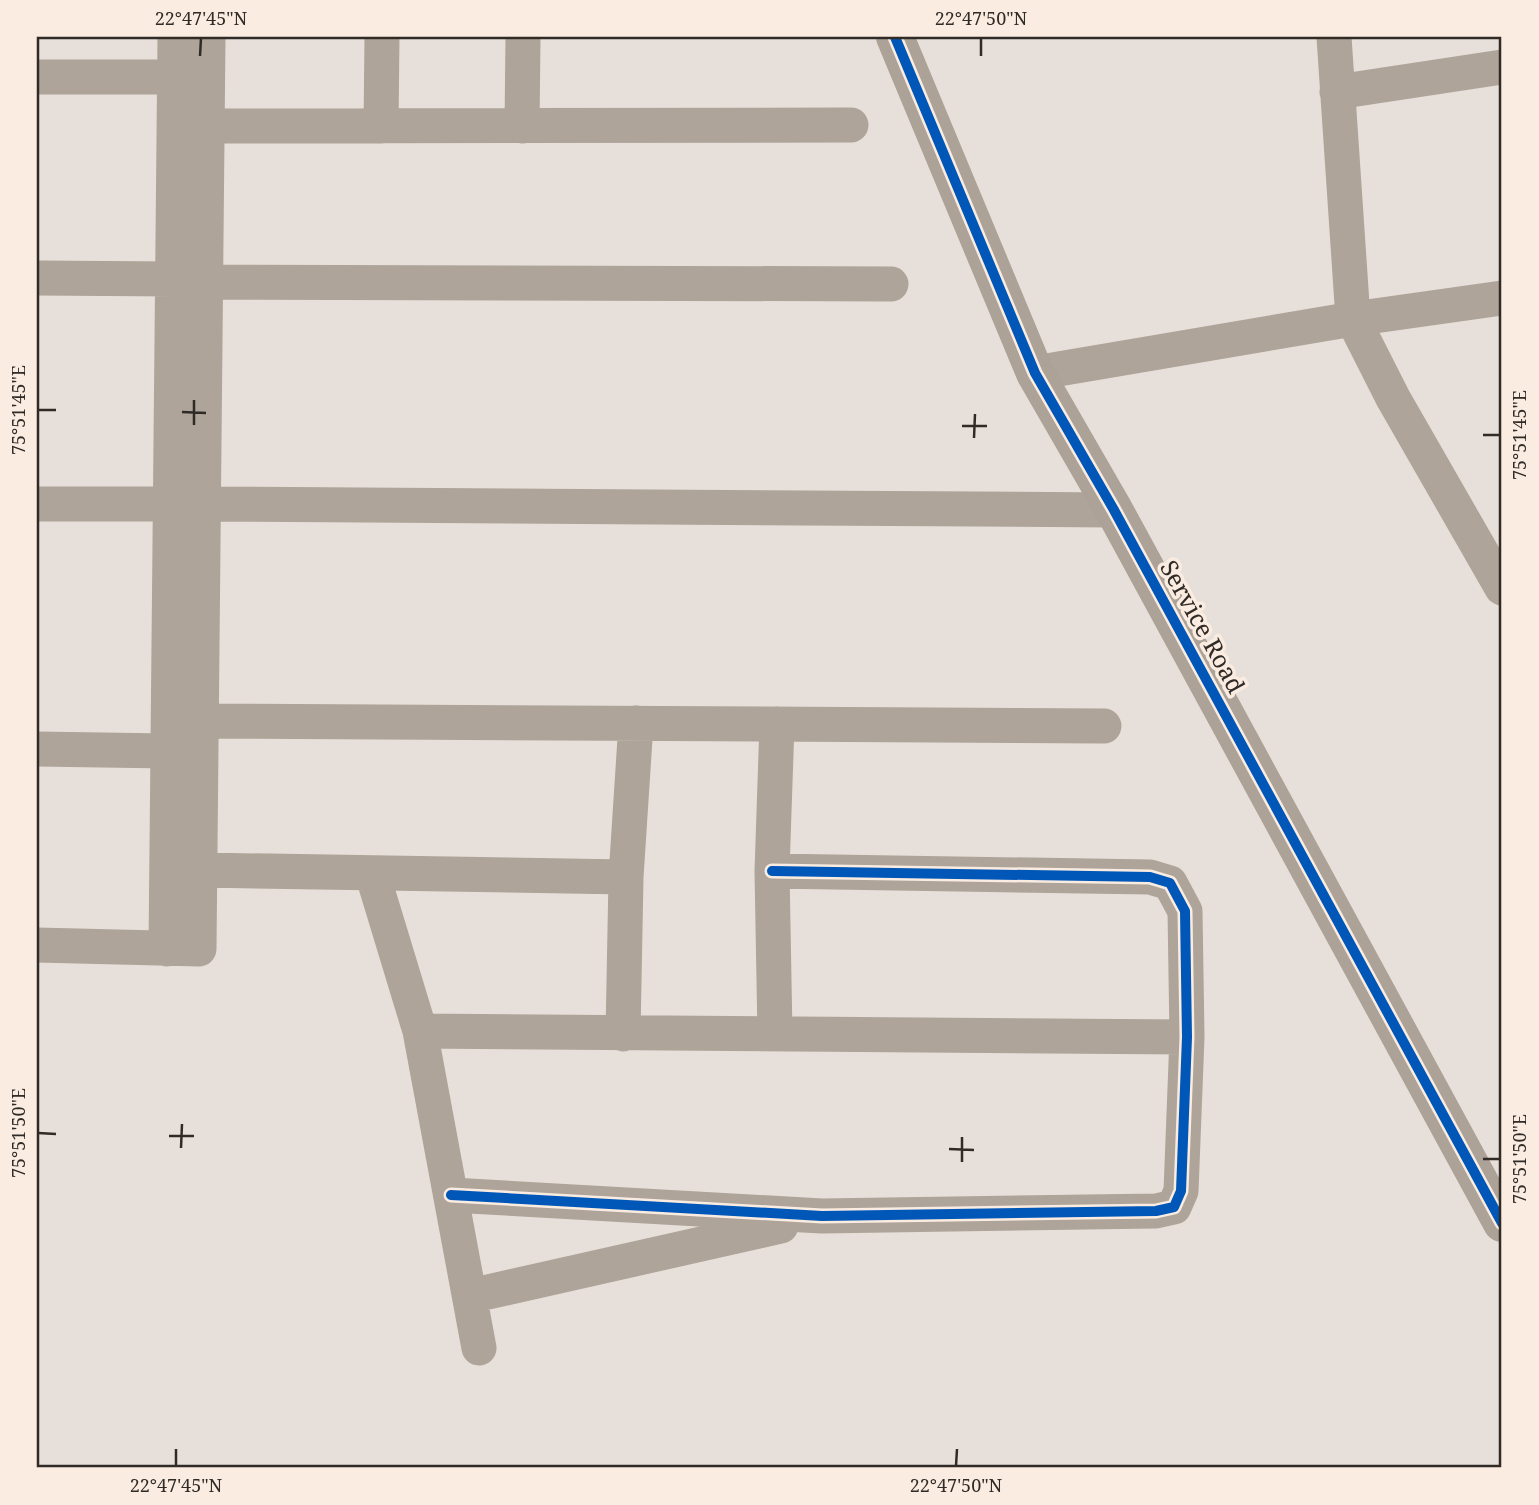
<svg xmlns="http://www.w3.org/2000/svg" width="1539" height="1505" font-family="'Noto Serif',serif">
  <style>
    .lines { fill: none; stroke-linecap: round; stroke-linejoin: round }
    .street { stroke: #aea499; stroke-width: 35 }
    .secondary { stroke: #aca297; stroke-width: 38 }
    .cycleway-casing { stroke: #faece1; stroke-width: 15 }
    .cycleway { stroke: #0057b8; stroke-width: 10 }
    .ticks { fill: none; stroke: #312b27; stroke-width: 2.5 }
    .labels { text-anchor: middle; stroke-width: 7; stroke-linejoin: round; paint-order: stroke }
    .street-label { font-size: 24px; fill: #312b27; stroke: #faece1 }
    .neatline { fill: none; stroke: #312b27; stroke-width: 2.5 }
    .ticks-label { font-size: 18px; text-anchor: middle; fill: #312b27 }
  </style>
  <rect width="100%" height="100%" fill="#e7e0da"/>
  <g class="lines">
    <path class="street" d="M1334,37L1353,319L1393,398L1502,588
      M37,77H175
      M1337,92L1502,67
      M207,126L851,125
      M381,126L382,37
      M522,126L523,37
      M37,278L173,279
      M206,282L891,284
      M1035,373L1353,319L1502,298
      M37,504H171
      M204,504L1114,510
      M202,721L1104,726
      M37,749L168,751
      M201,870L626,877
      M372,873L420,1031L479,1348
      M37,945L199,949L208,37
      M166,949L175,37
      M420,1031L1187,1037
      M623,1034L626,877L636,723
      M775,1034L772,871L777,724
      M451,1195L822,1216L1156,1211L1174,1207L1181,1191L1187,1037L1185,911L1170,883L1150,877L772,871
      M470,1296L781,1226"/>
    <path class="secondary" d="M895,37L1035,373L1114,510L1502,1223"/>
    <g class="cycleway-casing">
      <path id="cycleway" d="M895,37L1035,373L1114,510L1502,1223
        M451,1195L822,1216L1156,1211L1174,1207L1181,1191L1187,1037L1185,911L1170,883L1150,877L772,871"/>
    </g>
    <use href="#cycleway" class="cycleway"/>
  </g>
  <path class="ticks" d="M200,56L201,38M981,56V38M38,410H56M182,412L206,413M194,425V400M962,426H987M1483,435H1500M974,438L975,414M38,1133L56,1134M169,1136H194M181,1148L182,1124M949,1149L974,1150M1483,1159H1500M962,1162V1137M176,1466V1449M956,1466L957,1449"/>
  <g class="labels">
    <g class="street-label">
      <text transform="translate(1202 627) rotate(61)" y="8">Service Road</text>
    </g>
  </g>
  <rect width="1539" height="1505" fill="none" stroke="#faece1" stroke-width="77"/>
  <rect x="38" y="38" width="1462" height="1428" class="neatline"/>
  <g class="ticks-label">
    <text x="201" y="25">22°47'45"N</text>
    <text x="981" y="25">22°47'50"N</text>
    <text transform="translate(19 410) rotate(-90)" y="6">75°51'45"E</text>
    <text transform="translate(1520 435) rotate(-90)" y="6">75°51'45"E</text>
    <text transform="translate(19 1133) rotate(-90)" y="6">75°51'50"E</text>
    <text transform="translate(1520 1159) rotate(-90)" y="6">75°51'50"E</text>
    <text x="176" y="1492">22°47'45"N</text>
    <text x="956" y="1492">22°47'50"N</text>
  </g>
</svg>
